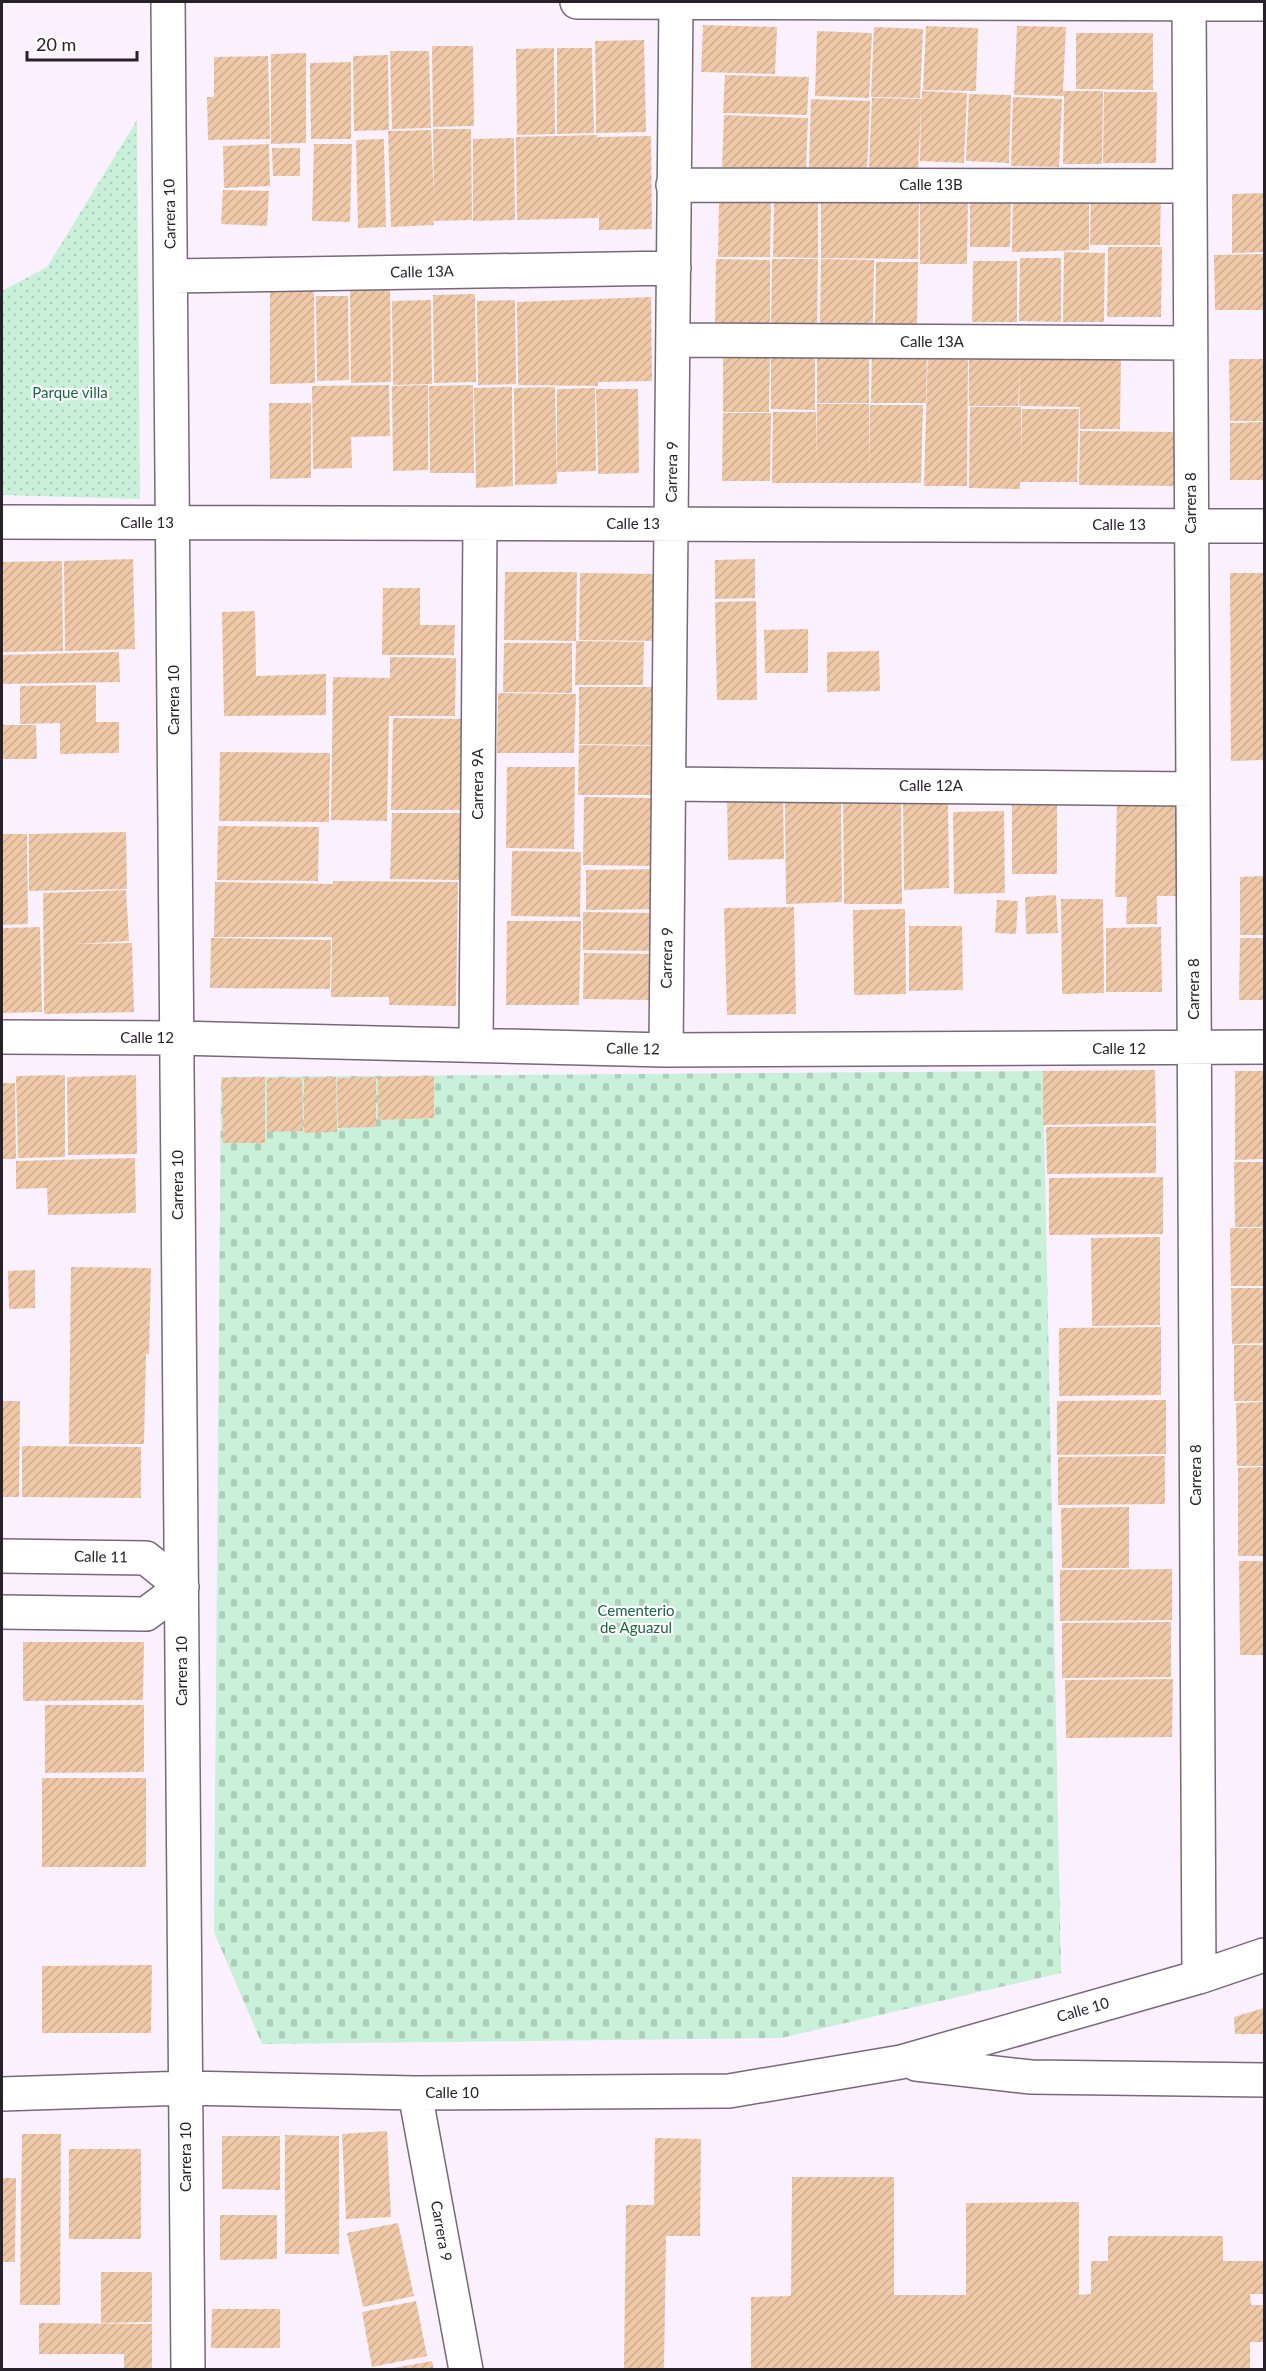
<svg xmlns="http://www.w3.org/2000/svg" width="1266" height="2371" font-family="Lato,sans-serif">
  <style>
    .grass { fill: url(#grass-dots) }
    .cemetery { fill: url(#cemetery-stones) }
    .building { fill: url(#building-hatch) }
    .lines { fill: none; stroke-linecap: round; stroke-linejoin: round }
    .minor-casing { stroke: #77687b; stroke-width: 36 }
    .minor { stroke: #fff; stroke-width: 33 }
    .labels { text-anchor: middle; stroke-width: 4.5; stroke-linejoin: round; paint-order: stroke }
    .street-label { font-size: 15px; fill: #272129; stroke: #fff }
    .park-label { font-size: 15px; fill: #196643; stroke: #fff }
  </style>
  <defs>
    <pattern id="grass-dots" width="8" height="8" patternUnits="userSpaceOnUse" patternTransform="scale(1.5)"><rect width="8" height="8" fill="#c9f0d9"/><path d="M2 2h.1M6 6h.1" fill="none" stroke="#adceba" stroke-width="1.8" stroke-linecap="round"/></pattern>
    <pattern id="cemetery-stones" width="16" height="16" patternUnits="userSpaceOnUse" patternTransform="scale(1.5)"><rect width="16" height="16" fill="#c9f0d9"/><path d="M2 7V4a2 2 0 0 1 4 0v3zM10 15v-3a2 2 0 0 1 4 0v3z" fill="#adceba"/></pattern>
    <pattern id="building-hatch" width="6" height="6" patternUnits="userSpaceOnUse" patternTransform="scale(1.5)"><rect width="6" height="6" fill="#efc9a7"/><path d="M-1 1l2-2M0 6l6-6M5 7l2-2" fill="none" stroke="#cdac90"/></pattern>
  </defs>
  <rect width="100%" height="100%" fill="#fbf1fe"/>
  <path class="grass" d="M137,120L140,499L2,495V291L47,267Z"/>
  <path class="cemetery" d="M1043,1071L1061,1973L781,2038L262,2044L214,1932L221,1077Z"/>
  <path class="building" d="M703,25L777,27L775,74L701,72Z
    M926,26L978,28L976,91L923,90Z
    M1017,26L1066,27L1063,91H1103L1102,164H1063L1064,96L1014,95Z
    M874,27L923,29L920,98L871,97Z
    M817,31L872,33L869,98L815,96Z
    M1076,33H1153V90L1076,89Z
    M644,40L646,132L596,133L595,41Z
    M432,46H473L474,126L433,127Z
    M554,48L555,134L517,135L516,49Z
    M557,48H592L594,133L557,134Z
    M390,51H429L431,128L392,129Z
    M306,53V143L271,144V54Z
    M388,55L389,130L354,131L353,56Z
    M268,56L270,139L208,140L207,97H214V57Z
    M351,62V139H311L310,63Z
    M725,75L809,77L807,115L723,113Z
    M922,91L967,93L964,163L920,161L921,108L918,172L869,170L872,98L922,99Z
    M1104,92H1157L1156,163H1103Z
    M969,94L1011,95L1009,163L966,161Z
    M1013,97L1062,99L1059,167L1011,166Z
    M811,99L870,101L867,170L809,168Z
    M724,115L808,118L806,170L722,167Z
    M433,129H471L472,220L433,221L434,225L391,227L388,131L431,130L434,196Z
    M597,135V137L651,136L652,229L599,230V210L598,218L517,220L516,137Z
    M514,138L515,220L473,221V139Z
    M384,139L386,227L358,228L356,140Z
    M269,144L270,186L224,188L223,146Z
    M314,144H352L350,222L312,221Z
    M272,148H300V176H273Z
    M223,190L269,191L267,226L221,224Z
    M1091,190L1161,191L1160,245H1090Z
    M1013,192H1089V250L1012,252Z
    M1264,193V252L1232,253V194Z
    M970,195H1011L1010,247H970Z
    M920,199H968L967,264H920Z
    M821,200H919L918,259L821,258Z
    M774,201H818V258L773,257Z
    M719,202H771L770,257H718Z
    M1108,247H1162L1161,317H1107Z
    M1064,252L1105,253L1104,322H1063Z
    M1264,254V310H1215L1214,255Z
    M1020,258H1061V322L1019,321Z
    M716,259L770,260V325H715Z
    M772,259H818L817,326H771Z
    M821,259L874,260L873,327L820,326Z
    M973,261H1017V322H972Z
    M876,262H918L917,327H875Z
    M390,287L391,382L351,383L350,288Z
    M270,290H314L315,383L270,384Z
    M475,294L476,382L434,383L433,295Z
    M316,296H348L349,380L317,381Z
    M651,297L652,381L598,382V386L518,385L517,302Z
    M431,300L432,384L393,385L392,301Z
    M515,300L516,384L478,385L477,301Z
    M817,345L869,346V403H817Z
    M969,346L1121,353L1120,429H1080V407L1019,406L1020,367L1018,406H969Z
    M771,347H815V410L771,409Z
    M872,347H927L926,403H871Z
    M928,347H968L967,486H924Z
    M723,348H770L769,412H723Z
    M1229,359H1264V421H1230Z
    M389,385L390,436L351,437L352,468L313,469L312,386Z
    M428,385V470L393,471L392,386Z
    M473,385L474,473H430L429,386Z
    M512,387L513,486L476,488L474,388Z
    M555,387L557,484L515,485L514,388Z
    M595,388L596,471L557,472V389Z
    M596,389H638L639,473L598,474Z
    M269,403H311V478L270,479Z
    M817,404H869V478L870,405H923L921,483H772L773,412H816V463Z
    M970,407H1021V463L1022,409H1079L1077,482H1020V489L969,488Z
    M723,413H771L770,481H722Z
    M1264,422V480H1230V423Z
    M1080,431L1176,432L1175,486L1079,485Z
    M133,559L135,649L65,651L64,561Z
    M755,559V598L715,599V560Z
    M62,561L63,651L2,652V562Z
    M505,572H577L576,641L504,640Z
    M580,573L656,574L655,641L579,640Z
    M1230,573H1264V760L1231,761Z
    M383,588H420V625H455L454,655H382Z
    M756,601L757,700H717L715,602Z
    M255,611L256,676L326,674V715L224,716L222,612Z
    M808,629V673H765L764,630Z
    M576,641L644,642L643,685H575Z
    M504,643H572V693L503,692Z
    M879,651L880,691L827,692V652Z
    M119,652L120,682L2,684V655Z
    M390,657L456,658L455,716H389L387,821L331,820L333,677L390,678Z
    M96,685V722H119V753L60,754V723L20,724V686Z
    M579,687H653L652,745L579,744Z
    M498,693L576,694L574,753H497Z
    M393,718L465,719L464,810H391Z
    M2,725H36L37,759H2Z
    M579,745L654,746L653,795H578Z
    M220,752L330,753L329,822L219,821Z
    M507,767H575L574,849L506,848Z
    M1012,794H1057V874H1012Z
    M783,795L784,859L728,860L727,796Z
    M584,797L653,798V866L583,865Z
    M901,797L902,904H844L843,798Z
    M948,797L949,888L904,890L903,798Z
    M1117,798H1178L1176,896H1157V924H1126L1127,897H1115Z
    M785,800H841L842,902L786,904Z
    M1004,811L1005,893L954,894L953,812Z
    M392,813H461L460,880L390,879Z
    M218,826L319,827L318,881L217,880Z
    M126,832L127,889L29,891V834Z
    M2,834H27L28,924L2,925Z
    M512,851L581,852L580,917L511,916Z
    M659,869V909L586,910V870Z
    M1264,876V935H1240V877Z
    M333,881L458,882L456,1006L389,1005V997H331L332,937H214L215,882L333,884Z
    M126,890L129,941L74,944L132,943L134,1012L44,1014L43,893Z
    M1056,895L1058,933L1026,934L1025,897Z
    M1061,899H1103L1104,993L1062,994Z
    M997,900L1018,901L1016,934L995,933Z
    M794,907L796,1014L727,1015L724,908Z
    M905,909L906,994L854,995L853,910Z
    M583,912L656,913L655,951L583,950Z
    M507,921H581L579,1005H506Z
    M909,926H962L963,990L909,991Z
    M40,927L42,1012L2,1013V928Z
    M1161,927L1162,992H1106V928Z
    M211,938L331,940L330,989L210,988Z
    M1240,938H1264V1000H1239Z
    M584,953L655,954L653,1000L583,999Z
    M1155,1070L1156,1123L1043,1125V1071Z
    M1235,1071H1264V1159L1235,1160Z
    M65,1075V1157L18,1158L16,1076Z
    M136,1075L137,1154L68,1155L67,1077Z
    M434,1076V1118L378,1120V1077Z
    M265,1077V1143H223L222,1078Z
    M336,1077L337,1132L304,1133V1078Z
    M376,1077V1127L338,1128L337,1078Z
    M267,1078H302L303,1131L267,1132Z
    M2,1083H15L16,1159H2Z
    M1156,1126V1173L1047,1174L1046,1127Z
    M135,1158L136,1213L48,1215L47,1188L16,1189V1161Z
    M1234,1162H1264V1227H1235Z
    M1163,1177V1234L1049,1235V1178Z
    M1230,1228H1264V1286H1231Z
    M1160,1237V1325L1092,1326L1091,1238Z
    M71,1267L151,1268L149,1354H146L144,1444H69Z
    M35,1270V1308L9,1309L8,1271Z
    M1231,1288H1264V1343L1232,1344Z
    M1161,1327V1395L1059,1396V1328Z
    M1234,1345H1264V1401H1234Z
    M1166,1400V1454L1057,1455V1401Z
    M2,1401H20L19,1497H2Z
    M1264,1402V1466H1237L1236,1403Z
    M22,1446L141,1447V1498L22,1497Z
    M1165,1456V1504L1058,1505V1457Z
    M1264,1467V1556H1238V1468Z
    M1129,1507V1568H1062L1061,1508Z
    M1239,1561H1264V1655H1240Z
    M1172,1569V1620L1060,1621V1570Z
    M1171,1622V1677L1062,1678V1623Z
    M23,1642H144L143,1700L23,1701Z
    M1173,1679L1172,1737L1066,1738L1065,1680Z
    M45,1705H144V1772L45,1773Z
    M42,1778H146V1867H42Z
    M152,1965L151,2033H42V1966Z
    M1264,2008V2034H1235L1234,2017Z
    M387,2131L391,2217L346,2219L342,2134Z
    M22,2134H61L60,2305H20Z
    M285,2135L339,2136V2254H285Z
    M222,2136H280V2190L222,2189Z
    M655,2138L701,2139L700,2236H666L664,2370H624L626,2205H654Z
    M69,2149H141V2239H69Z
    M792,2177H894V2295H966V2203L1079,2202V2295L1091,2294V2261H1108V2236H1223V2261H1264V2294H1250L1251,2305H1264V2342H1250V2370H751V2297L791,2296Z
    M2,2178H16L15,2262H2Z
    M220,2215H277V2259L220,2260Z
    M398,2223L414,2296L363,2307L347,2233Z
    M101,2272H152V2322L101,2323Z
    M416,2301L427,2356L372,2367L362,2312Z
    M212,2309H280V2348H211Z
    M39,2323L152,2324V2370H124V2354H39Z
    M432,2361L434,2370H394V2368Z"/>
  <g class="lines">
    <g class="minor-casing">
      <path id="minor" d="M168,2L188,2370
        M577,2L1264,4
        M1189,2L1199,1977
        M673,185L1189,186
        M171,276L674,268
        M673,340L1190,343
        M2,522L1264,526
        M669,784L1193,789
        M2,1037L177,1038L666,1050L1264,1047
        M476,1045L480,524
        M666,1050L676,2
        M2,1556L146,1558L182,1587L146,1614L2,1612
        M916,2064L1031,2077L1264,2080
        M415,2093L466,2370
        M2,2094L186,2088L415,2093L729,2091L901,2062L1199,1977L1264,1955"/>
    </g>
    <use href="#minor" class="minor"/>
  </g>
  <g class="labels">
    <g class="street-label">
      <text x="931" y="190">Calle 13B</text>
      <text transform="translate(170 214) rotate(-91)" y="5">Carrera 10</text>
      <text transform="translate(422 272) rotate(-1)" y="5">Calle 13A</text>
      <text x="932" y="347">Calle 13A</text>
      <text transform="translate(672 472) rotate(-89)" y="5">Carrera 9</text>
      <text transform="translate(1191 503) rotate(-90)" y="5">Carrera 8</text>
      <text x="147" y="528">Calle 13</text>
      <text x="633" y="529">Calle 13</text>
      <text x="1119" y="530">Calle 13</text>
      <text transform="translate(174 700) rotate(-90)" y="5">Carrera 10</text>
      <text transform="translate(478 784) rotate(-90)" y="5">Carrera 9A</text>
      <text x="931" y="791">Calle 12A</text>
      <text transform="translate(667 958) rotate(-89)" y="5">Carrera 9</text>
      <text transform="translate(1194 989) rotate(-90)" y="5">Carrera 8</text>
      <text x="147" y="1043">Calle 12</text>
      <text transform="translate(633 1049) rotate(1)" y="5">Calle 12</text>
      <text x="1119" y="1054">Calle 12</text>
      <text transform="translate(178 1185) rotate(-90)" y="5">Carrera 10</text>
      <text transform="translate(1196 1475) rotate(-90)" y="5">Carrera 8</text>
      <text transform="translate(101 1557) rotate(1)" y="5">Calle 11</text>
      <text transform="translate(182 1671) rotate(-90)" y="5">Carrera 10</text>
      <text transform="translate(1083 2010) rotate(-16)" y="5">Calle 10</text>
      <text x="452" y="2098">Calle 10</text>
      <text transform="translate(186 2157) rotate(-90)" y="5">Carrera 10</text>
      <text transform="translate(441 2231) rotate(80)" y="5">Carrera 9</text>
    </g>
    <g class="park-label">
      <text x="70" y="398">Parque villa</text>
      <text x="636" y="1616">Cementerio<tspan x="636" dy="17">de Aguazul</tspan></text>
    </g>
  </g>
  <rect width="1266" height="2371" fill="none" stroke="#272129" stroke-width="6"/>
  <path d="M27 51v9h110v-9" fill="none" stroke="#272129" stroke-width="3"/>
  <text x="36" y="51" font-size="18" fill="#272129" stroke="#ffffff" stroke-width="4.5" paint-order="stroke">20 m</text>
</svg>
